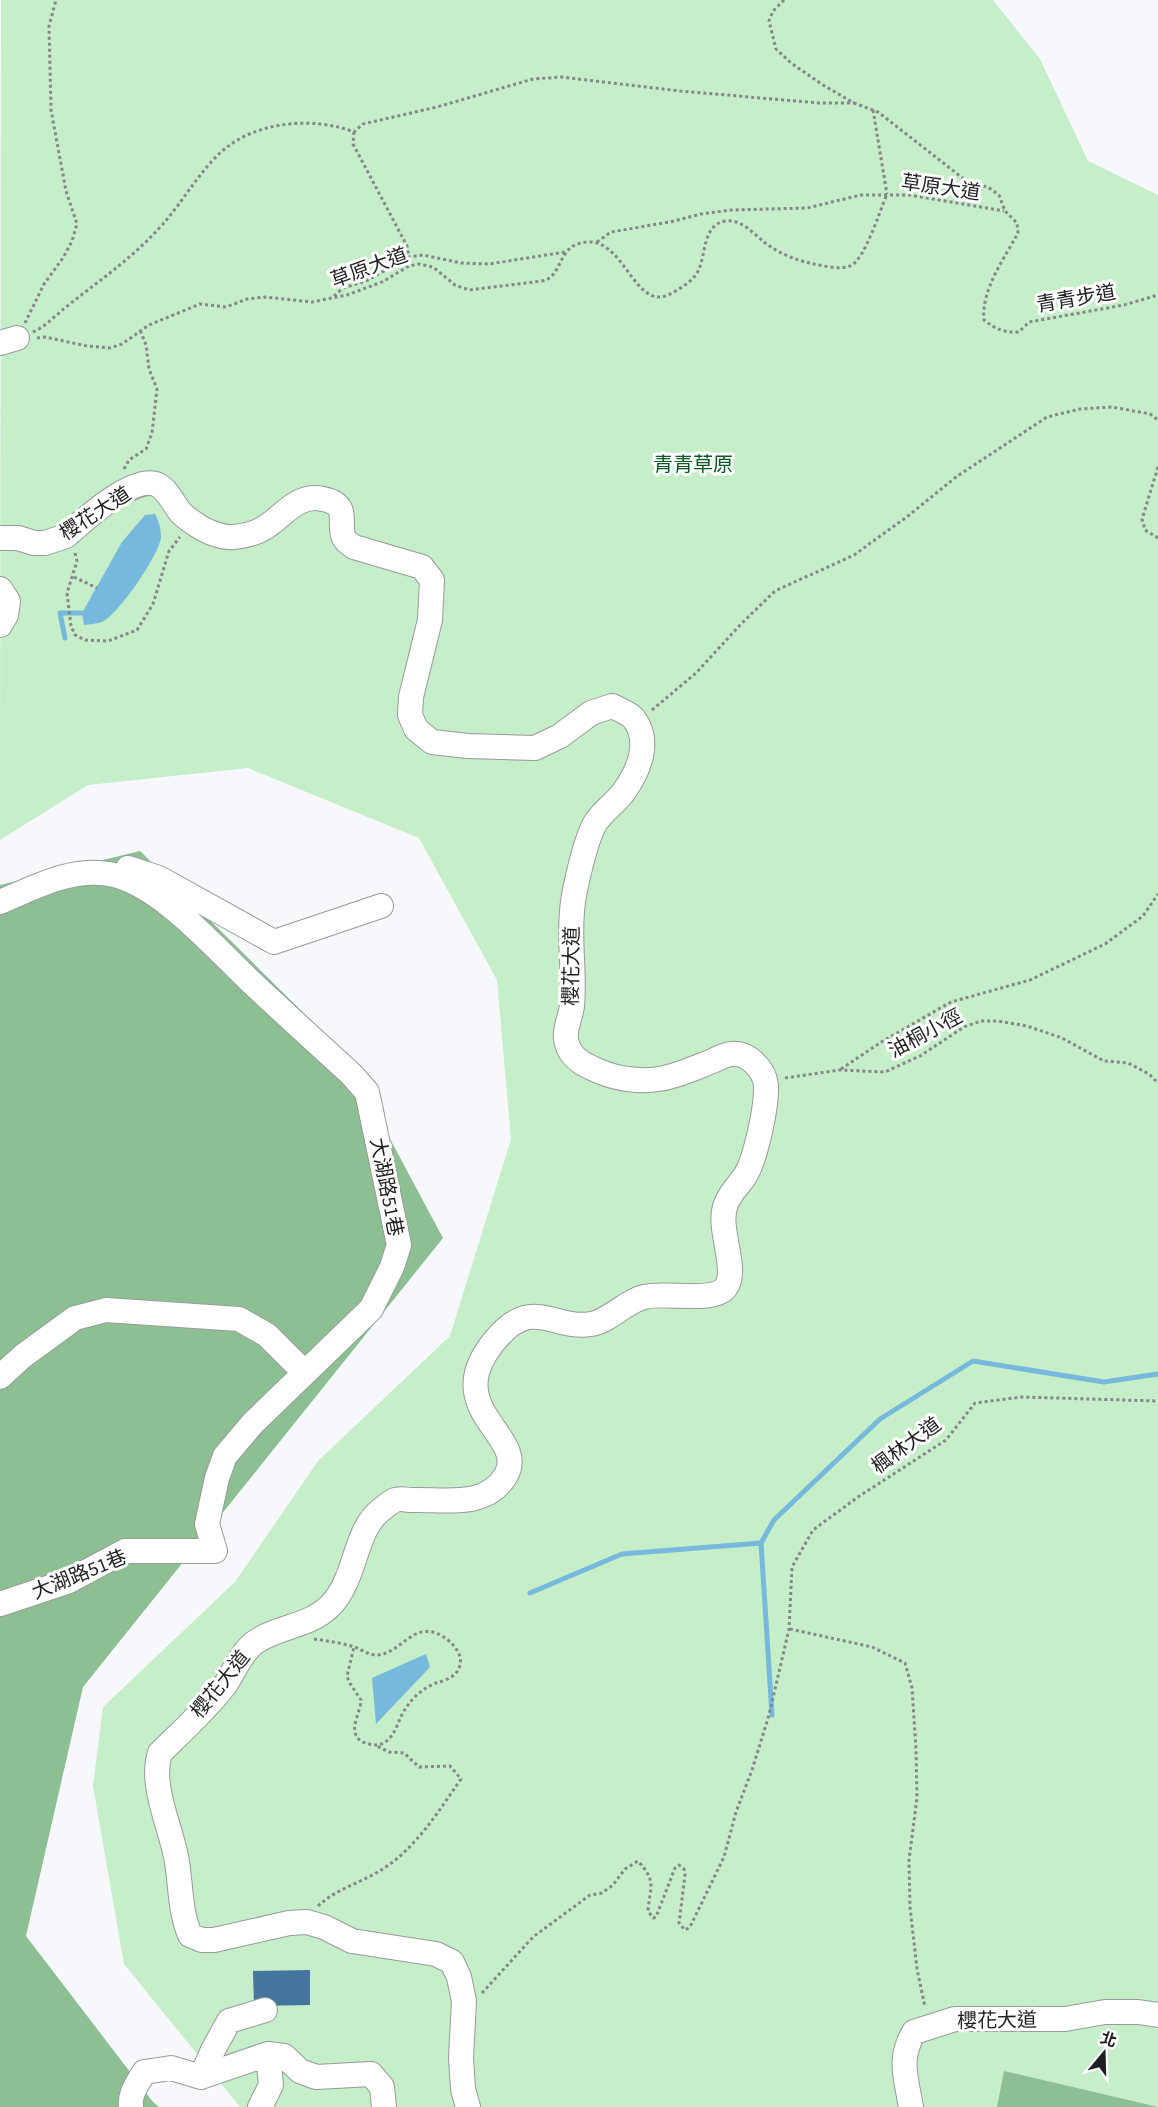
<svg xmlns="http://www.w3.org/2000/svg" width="1158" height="2107" font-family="'Source Sans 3','Noto Sans TC',sans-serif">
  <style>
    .green { fill: #c5eec9 }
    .forest { fill: #8cc093 }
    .water { fill: #76b9dc }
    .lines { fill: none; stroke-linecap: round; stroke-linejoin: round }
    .stream { stroke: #76b9dc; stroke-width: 5 }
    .building { fill: #45759f }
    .minor-casing { stroke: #989a9c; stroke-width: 26 }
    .path { stroke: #858789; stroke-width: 3; stroke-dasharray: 3 3; stroke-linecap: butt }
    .minor { stroke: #fff; stroke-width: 24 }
    .labels { text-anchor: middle; stroke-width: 6; stroke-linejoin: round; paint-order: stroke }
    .street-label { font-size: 20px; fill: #1f2021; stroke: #fff }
    .park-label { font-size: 20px; fill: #055921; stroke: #fff }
  </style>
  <rect width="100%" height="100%" fill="#f6f8fb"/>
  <path class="green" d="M1,0H993L1040,59L1088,161L1158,195V2107H240L124,1964L93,1786L103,1707L235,1582L318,1461L450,1336L511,1139L497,980L419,838L248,768L88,785L0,840Z"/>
  <path class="forest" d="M140,851L344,1053L443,1238L83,1687L26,1936L153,2102L159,2107H0V885Z
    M1004,2071L1158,2107H997Z"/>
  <path class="water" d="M155,514C159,521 161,529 161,537C160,554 118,615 102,622C97,624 89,624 84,625L82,613L122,542L145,515Z
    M426,1654L430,1667L376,1724L372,1678Z"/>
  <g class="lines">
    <path class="stream" d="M65,638L60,613H82
      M761,1543L772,1715
      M530,1593L622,1554L761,1543L774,1520L880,1419L973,1361L1104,1382L1158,1374"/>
  </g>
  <path class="building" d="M310,1970V2005L254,2006L253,1971Z"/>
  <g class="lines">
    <g class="minor-casing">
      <path id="minor" d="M0,343L17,338
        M0,538H18L34,543H45L66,536C83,521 135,473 158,485C168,490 174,505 181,513C188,520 195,524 203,529C213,534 223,538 234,537C244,536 255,534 264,528C283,517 297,493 323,499C352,505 337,523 344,538C346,542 350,544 354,547L422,567L432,580L430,620L411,697L410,715L416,729L432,742L468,746L535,748L560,736L591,713L612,706C620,710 629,713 634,719C651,741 639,770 625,790C617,802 604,810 596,822C586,837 573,893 572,912C569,943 575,975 572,1006C570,1020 562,1033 568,1047C574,1061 587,1066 601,1072C618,1079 640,1082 659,1079C678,1076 697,1067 715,1060C718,1058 728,1054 731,1054C748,1052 764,1069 766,1085C767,1106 756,1158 745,1176C738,1186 730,1193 726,1204C716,1227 739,1269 726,1287C714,1304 664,1291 644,1297C626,1301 610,1321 591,1324C553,1330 533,1296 497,1338C435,1409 529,1435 506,1475C487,1509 444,1499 412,1500C406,1500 400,1498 395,1500C390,1502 386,1506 381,1510C354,1530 357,1579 330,1606C309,1627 277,1626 254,1643C241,1653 234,1672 225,1685C206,1710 182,1731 160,1753C149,1785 172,1829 177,1862C181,1887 180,1912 190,1935L202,1940H214L289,1923L307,1922L324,1927L352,1941L436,1954L452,1962L459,1977L464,2001L461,2058L463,2089L468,2107
        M0,589L8,601L6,615L0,625
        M128,868L159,878L274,942L381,906
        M0,902C34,888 71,867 109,874C158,882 214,947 250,981C283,1012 317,1043 351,1074L367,1092L399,1245L392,1267L371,1309L253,1423L225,1456L217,1478L207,1524L215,1551H125L69,1581L0,1604
        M0,1377L23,1356L75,1318L106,1310L239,1319L267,1335L304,1372
        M201,2077L213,2050L229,2021L265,2010
        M131,2107C129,2094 138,2083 144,2072L171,2068L201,2077L268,2054L284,2056L300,2071L316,2077L371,2074L382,2087L384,2107
        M260,2107L271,2085L268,2054
        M911,2107C906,2077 898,2059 914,2032L955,2019H1065L1105,2012H1138L1158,2015"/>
    </g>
    <path class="path" d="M784,0L773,11L769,21L776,49L791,63L823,85L854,103L878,112L969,183L988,187L999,195L1005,211L1017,223L1018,233C1004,259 981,290 984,320C995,329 1005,333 1019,332L1029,322L1124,305L1158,295
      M873,110L887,194
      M354,132L353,144L407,246L409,257
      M597,242L611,232L670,222L701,214L731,210L807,208L861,195H909L1004,211
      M334,296L343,288L366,281L409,257L423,255L461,263L489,264L565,252
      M25,323L44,284L63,258L72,241L77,224L66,191L51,110L49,26L56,0
      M33,332C45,327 56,315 66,307C100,280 134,257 163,224C183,201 198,174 220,153C254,121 313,116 354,132L363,124L437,107L533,79L561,77L680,91L819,103H854
      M37,338L45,337L87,346L110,348L122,344L149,325L200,304L226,307L247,299L265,297L312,302L347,295L382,282L409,266L419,264L433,267L455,285L469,290L542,281C564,277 556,244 587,242C624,239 635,310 668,295C680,289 694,281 699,269C706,253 703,224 726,221C741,219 753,233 764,242C779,254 796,260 814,264C824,266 840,270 850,266C865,260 880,210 887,194
      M1158,467L1142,519L1145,530L1158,538
      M124,469L129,460L146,449L152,433L157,389L149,369L146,345L140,330
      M75,553L77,561L67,593L71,626L75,635L85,640L108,641L137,630L153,604L169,551L180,537
      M74,577L97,588
      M652,710L696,673L741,624L775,591L854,555L908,516L956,477L1047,417L1080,409L1112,407L1150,414L1158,420
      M841,1069L883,1041L951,1002L1030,980L1105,944L1143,916L1158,894
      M785,1078L840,1070L885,1072L920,1056L964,1027L981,1021H998L1027,1026L1062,1038L1104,1061L1128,1063L1149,1074L1158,1083
      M790,1629L872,1647L905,1663L912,1688L916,1749L917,1798L909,1860L910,1907L917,1969L925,2007
      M314,1639C328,1641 342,1643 355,1647C362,1650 369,1655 376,1655C401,1655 413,1619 442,1636C449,1640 455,1646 458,1652C462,1659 461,1667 456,1673C451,1679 442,1681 436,1683C416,1691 404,1707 397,1726C391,1740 382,1749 366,1743C362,1742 358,1740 356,1735C351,1726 361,1710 361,1700L349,1682L347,1676L354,1647
      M318,1906C338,1887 368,1881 390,1864C420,1842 440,1809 461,1779L450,1766L419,1767L404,1753L389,1752L377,1746
      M482,1993L533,1937L590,1895L602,1893L613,1885L625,1869L638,1861C657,1882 650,1886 648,1911L653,1918L656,1917L675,1868L679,1865L684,1869L685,1875L679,1923L685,1930L690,1927L724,1857L736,1812L752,1770L769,1715L789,1629L792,1567L813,1530L858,1497L946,1440L975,1403L1022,1397L1158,1401"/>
    <use href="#minor" class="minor"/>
  </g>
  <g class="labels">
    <g class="street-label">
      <text transform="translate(941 187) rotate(8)" y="7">草原大道</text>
      <text transform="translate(369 267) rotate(-20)" y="7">草原大道</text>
      <text transform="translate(1076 298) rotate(-10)" y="7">青青步道</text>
      <text transform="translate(95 513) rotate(-33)" y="7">櫻花大道</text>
      <text transform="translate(571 966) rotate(-89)" y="7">櫻花大道</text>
      <text transform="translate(925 1033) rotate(-28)" y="7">油桐小徑</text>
      <text transform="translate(387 1187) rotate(79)" y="7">大湖路51巷</text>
      <text transform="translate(906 1445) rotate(-36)" y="7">楓林大道</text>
      <text transform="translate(79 1574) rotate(-22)" y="7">大湖路51巷</text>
      <text transform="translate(220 1684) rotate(-51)" y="7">櫻花大道</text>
      <text transform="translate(997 2020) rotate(-1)" y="7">櫻花大道</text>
    </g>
    <g class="park-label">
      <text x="693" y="471">青青草原</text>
    </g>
  </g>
  <g transform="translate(1104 2053) rotate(19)" stroke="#ffffff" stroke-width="4.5" paint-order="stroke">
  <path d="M0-4.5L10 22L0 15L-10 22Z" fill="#1f2021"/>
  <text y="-9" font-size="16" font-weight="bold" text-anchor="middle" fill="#1f2021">北</text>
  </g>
</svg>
